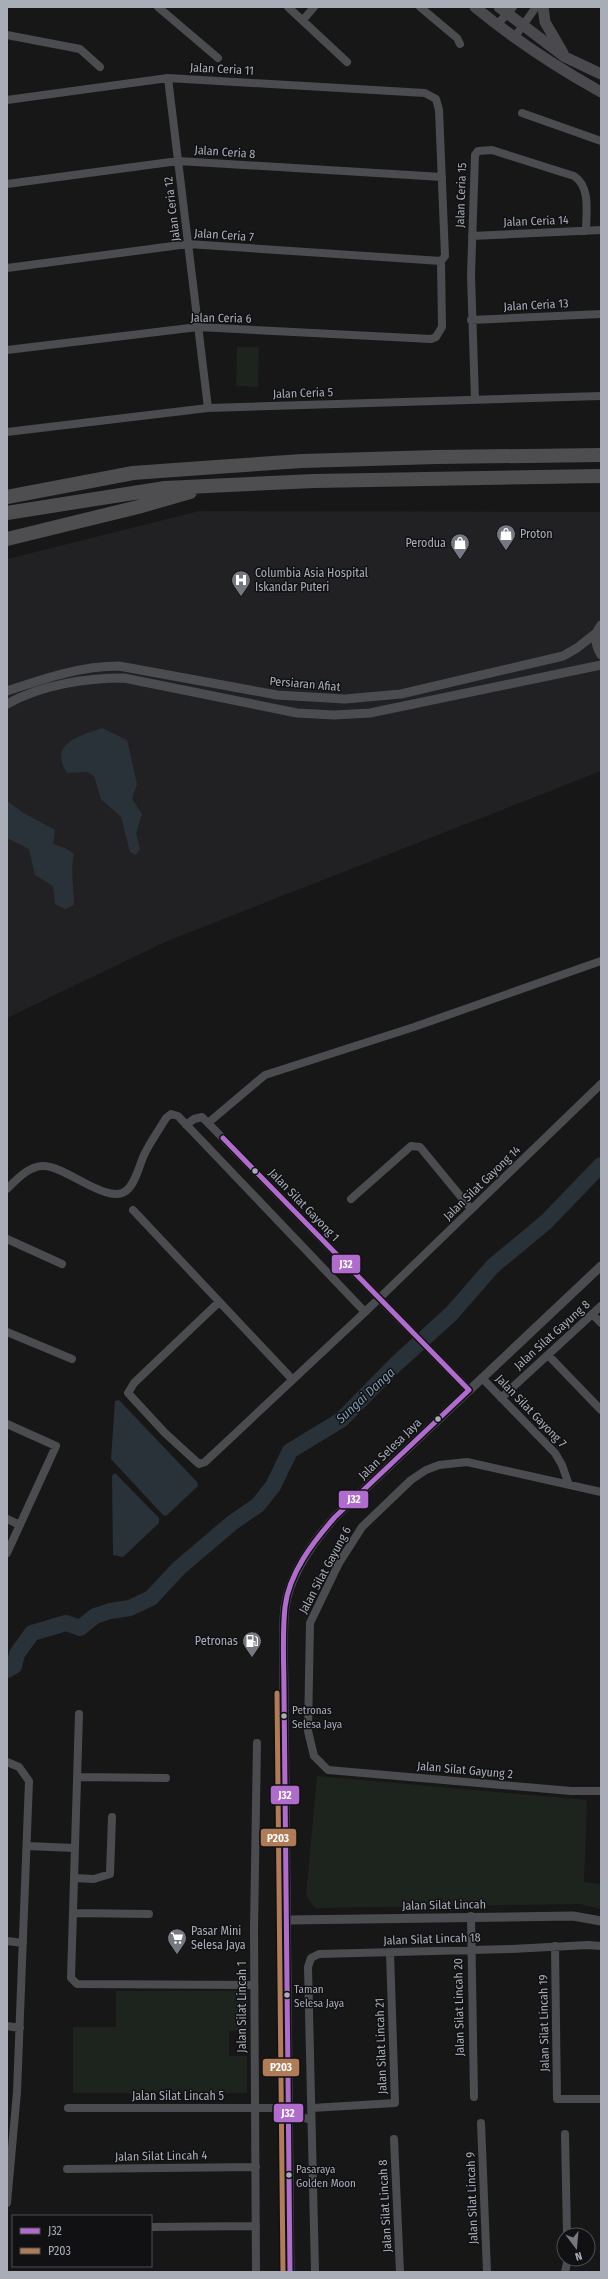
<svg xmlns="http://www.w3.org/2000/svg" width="608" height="2279" font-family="'Fira Sans Condensed',sans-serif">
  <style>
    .built { fill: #212123 }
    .green { fill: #1d241e }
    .water { fill: #2a3239 }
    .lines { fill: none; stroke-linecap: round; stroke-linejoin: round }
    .river { stroke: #2a3239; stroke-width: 16 }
    .minor { stroke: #4b4c50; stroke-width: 8 }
    .tertiary { stroke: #4b4c50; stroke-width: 9 }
    .secondary { stroke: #4a4a4e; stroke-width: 11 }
    .motorway { stroke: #4e4e51; stroke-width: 14 }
    .bus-1-casing { stroke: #111113; stroke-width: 8 }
    .bus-2-casing { stroke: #111113; stroke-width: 8 }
    .bus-1 { stroke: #b06ccc; stroke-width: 5 }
    .bus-2 { stroke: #b07c57; stroke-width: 5 }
    .bus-dot { fill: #a8adb8; stroke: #111113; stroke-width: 1.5 }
    .labels { text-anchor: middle; stroke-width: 3; stroke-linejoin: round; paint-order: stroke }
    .bus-label { font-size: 11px; fill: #a8adb8; stroke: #111113; text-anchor: start }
    .street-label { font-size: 12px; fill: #a8adb8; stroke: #111113 }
    .poi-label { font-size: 12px; fill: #a8adb8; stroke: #111113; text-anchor: start }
    .water-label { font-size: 13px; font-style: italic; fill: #7f9bb3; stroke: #111113 }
    .line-badge { stroke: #111113; stroke-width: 1.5 }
    .badge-label { font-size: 11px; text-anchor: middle; font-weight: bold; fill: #fff }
  </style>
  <rect width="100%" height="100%" fill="#171717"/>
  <path class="built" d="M199,511L601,512V771L165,942L7,1018V559Z"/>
  <path class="green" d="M237,347H259L258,387L236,386Z
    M317,1776L587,1800L584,1882L601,1884V1909L580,1904L315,1908L306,1896Z
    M116,1991H248L247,2030L229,2031V2056H247V2093H73V2027H116Z"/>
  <path class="water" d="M102,728L127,740L137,784L132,799L142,814L136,833L140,849L136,855L130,852L121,817L101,799L94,776L87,772L67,773C48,744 79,736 102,728Z
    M7,801L22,812L55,830L53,844L65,848L74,854C70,871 74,888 74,905L65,909L55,904L53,886L35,875L29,849L7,838Z
    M119,1400L197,1482L198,1486L166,1516L163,1515L111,1459L115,1401Z
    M115,1473L159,1518V1523L123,1557L113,1555L112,1476Z"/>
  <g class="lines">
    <path class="river" d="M7,1670L14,1666L17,1654L32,1633L66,1623L80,1628L95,1616L110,1611L130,1608L151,1598L179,1568L232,1523L258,1505L273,1486L290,1451L341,1420L396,1364L451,1314L493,1266L546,1222L601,1165"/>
    <path class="minor" d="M158,7L218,58
      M288,7L347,62
      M420,7L457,38L460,44
      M303,20L314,7
      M497,25L513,7
      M7,35L80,49L100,67
      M514,38L536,7
      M168,78L208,408
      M7,100L168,78L425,93L436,99L439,110L445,256L441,261L442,327L436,337L431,339L198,327L7,350
      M522,113L601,141
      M7,184L178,161L442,177
      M472,236L601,230
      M7,268L188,244L441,261
      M471,320L601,314
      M475,400L471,275L475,155L478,151L492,150L574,176C591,187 586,213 586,231
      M7,432L208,408L601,396
      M208,1123L265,1075L414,1027L601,961
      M186,1125L194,1119L202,1117L208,1123L469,1390
      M7,1189C17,1179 28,1167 42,1166C64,1164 109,1207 127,1190C136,1182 139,1166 144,1155C150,1142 159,1130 166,1118L171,1114L178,1116L365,1312L601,1084
      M351,1199L411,1146L420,1147L471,1209
      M133,1210L292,1379
      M7,1239L62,1264
      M219,1302L134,1383L128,1393L165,1433L199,1464L205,1462L365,1312
      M592,1314L601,1323
      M7,1332L72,1359
      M548,1355L601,1410
      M482,1378L555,1453L562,1465L569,1485
      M501,1398L601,1306
      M7,1424L56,1446L7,1553
      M601,1492L467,1462L439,1465L426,1470L411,1480L362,1527L339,1563L310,1623L308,1731L314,1756L328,1770L571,1791H601
      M7,1519L20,1525
      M79,1714L71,1978L77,1984L254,1985
      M7,1762L19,1767L29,1781L17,2092L7,2203
      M77,1777L166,1778
      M27,1846L74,1848
      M74,1878L94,1879L110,1874L112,1817
      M74,1913L149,1914
      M471,1916L474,2097
      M7,1941L23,1943
      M555,1946L557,2099H601
      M7,2026L20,2028
      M68,2108H274L311,2120
      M312,2108L395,2103L390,1953
      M481,2123L487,2272
      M565,2134L567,2235
      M394,2139L400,2272
      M67,2169L256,2167
      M151,2227L256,2226
      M256,2272L254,1929L257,1743
      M315,2272L308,1967L311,1958L319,1954L511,1949L588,1945L601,1946
      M565,2272L568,2259"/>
    <path class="tertiary" d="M601,625C593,635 595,645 601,655
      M7,691C43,679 80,666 119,666L277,695L345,699L401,694L563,656L577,648L596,633
      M7,704C41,685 85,678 124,678L297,713L334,715L370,713L601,665
      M288,1920L573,1916L601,1921
      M290,2272L284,1693C284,1665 282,1635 285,1607C290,1573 313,1542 335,1517L601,1266"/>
    <path class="secondary" d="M475,7C515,40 556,67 601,92
      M499,7L565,57L601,74
      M543,7L545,22L563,53"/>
    <path class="motorway" d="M7,497L133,473L216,467L302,461L436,457L601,455
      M7,513L165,488L314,481L601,476
      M7,539L138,507L190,492"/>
    <g class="bus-1-casing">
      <path id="bus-1" d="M223,1138L469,1390
        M290,2272L284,1693C284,1665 282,1635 285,1607C289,1573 313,1542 335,1517L469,1390"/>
    </g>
    <g class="bus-2-casing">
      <path id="bus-2" d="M277,1693L283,2272"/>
    </g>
    <use href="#bus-1" class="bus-1"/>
    <use href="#bus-2" class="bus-2"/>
  </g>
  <defs>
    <g id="shop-pin" transform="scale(1)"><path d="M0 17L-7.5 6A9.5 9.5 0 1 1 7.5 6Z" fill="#757880" stroke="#111113"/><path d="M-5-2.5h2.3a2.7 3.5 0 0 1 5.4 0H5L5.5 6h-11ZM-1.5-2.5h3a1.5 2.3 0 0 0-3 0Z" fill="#fff"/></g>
    <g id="hospital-pin" transform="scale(1)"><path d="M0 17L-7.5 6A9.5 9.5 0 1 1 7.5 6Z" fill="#757880" stroke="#111113"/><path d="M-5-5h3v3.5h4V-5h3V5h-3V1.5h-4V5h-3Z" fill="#fff"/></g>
    <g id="fuel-pin" transform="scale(1)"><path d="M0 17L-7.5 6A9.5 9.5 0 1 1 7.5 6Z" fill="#757880" stroke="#111113"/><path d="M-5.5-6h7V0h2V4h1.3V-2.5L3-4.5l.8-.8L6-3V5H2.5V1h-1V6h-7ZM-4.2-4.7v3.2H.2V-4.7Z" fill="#fff"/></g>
    <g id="supermarket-pin" transform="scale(1)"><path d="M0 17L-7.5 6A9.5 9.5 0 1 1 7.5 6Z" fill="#757880" stroke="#111113"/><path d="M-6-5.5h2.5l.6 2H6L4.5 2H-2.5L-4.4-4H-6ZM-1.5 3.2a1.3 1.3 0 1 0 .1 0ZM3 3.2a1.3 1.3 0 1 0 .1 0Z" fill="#fff"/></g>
  </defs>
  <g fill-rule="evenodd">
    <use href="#shop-pin" x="506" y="534"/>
    <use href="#shop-pin" x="460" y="543"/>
    <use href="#hospital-pin" x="241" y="580"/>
    <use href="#fuel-pin" x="252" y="1641"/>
    <use href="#supermarket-pin" x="177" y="1938"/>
  </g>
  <g class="bus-dot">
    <circle cx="255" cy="1171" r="3.5"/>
    <circle cx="438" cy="1419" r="3.5"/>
    <circle cx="284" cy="1716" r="3.5"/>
    <circle cx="287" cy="1995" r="3.5"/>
    <circle cx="289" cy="2175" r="3.5"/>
  </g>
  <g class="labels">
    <g class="bus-label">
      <text x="292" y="1714">Petronas<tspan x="292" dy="14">Selesa Jaya</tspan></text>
      <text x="294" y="1993">Taman<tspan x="294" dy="14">Selesa Jaya</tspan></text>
      <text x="296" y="2173">Pasaraya<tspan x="296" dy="14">Golden Moon</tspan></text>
    </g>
    <g class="street-label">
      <text transform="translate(222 69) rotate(3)" y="4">Jalan Ceria 11</text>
      <text transform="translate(225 152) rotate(4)" y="4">Jalan Ceria 8</text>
      <text transform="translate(461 195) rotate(-88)" y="4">Jalan Ceria 15</text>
      <text transform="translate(172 209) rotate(-97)" y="4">Jalan Ceria 12</text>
      <text transform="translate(536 221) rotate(-2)" y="4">Jalan Ceria 14</text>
      <text transform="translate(224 235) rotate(4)" y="4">Jalan Ceria 7</text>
      <text transform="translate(536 305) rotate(-3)" y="4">Jalan Ceria 13</text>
      <text transform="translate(221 318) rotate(1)" y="4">Jalan Ceria 6</text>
      <text transform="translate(303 393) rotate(-2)" y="4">Jalan Ceria 5</text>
      <text transform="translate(305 684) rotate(5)" y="4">Persiaran Afiat</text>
      <text transform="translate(482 1183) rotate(-44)" y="4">Jalan Silat Gayong 14</text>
      <text transform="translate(304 1205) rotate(46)" y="4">Jalan Silat Gayong 1</text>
      <text transform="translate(552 1335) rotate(-42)" y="4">Jalan Silat Gayung 8</text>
      <text transform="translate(531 1411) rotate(46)" y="4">Jalan Silat Gayong 7</text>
      <text transform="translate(390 1449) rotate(-44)" y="4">Jalan Selesa Jaya</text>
      <text transform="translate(325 1570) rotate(-62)" y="4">Jalan Silat Gayung 6</text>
      <text transform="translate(465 1770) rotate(5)" y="4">Jalan Silat Gayung 2</text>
      <text transform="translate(444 1905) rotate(-1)" y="4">Jalan Silat Lincah</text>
      <text transform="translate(432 1939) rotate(-2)" y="4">Jalan Silat Lincah 18</text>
      <text transform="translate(242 2007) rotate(-90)" y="4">Jalan Silat Lincah 1</text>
      <text transform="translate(459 2007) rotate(-91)" y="4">Jalan Silat Lincah 20</text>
      <text transform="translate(544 2023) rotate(-91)" y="4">Jalan Silat Lincah 19</text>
      <text transform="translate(381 2046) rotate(-92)" y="4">Jalan Silat Lincah 21</text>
      <text x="178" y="2100">Jalan Silat Lincah 5</text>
      <text transform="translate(161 2156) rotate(-1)" y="4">Jalan Silat Lincah 4</text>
      <text transform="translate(472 2198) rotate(-92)" y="4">Jalan Silat Lincah 9</text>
      <text transform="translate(385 2206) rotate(-93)" y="4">Jalan Silat Lincah 8</text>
    </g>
    <g class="poi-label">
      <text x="520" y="538">Proton</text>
      <text x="446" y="547" text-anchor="end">Perodua</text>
      <text x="255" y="577">Columbia Asia Hospital<tspan x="255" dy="14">Iskandar Puteri</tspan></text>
      <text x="238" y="1645" text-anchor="end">Petronas</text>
      <text x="191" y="1935">Pasar Mini<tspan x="191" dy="14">Selesa Jaya</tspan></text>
    </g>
    <g class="water-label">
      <text transform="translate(365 1395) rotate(-43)" y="5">Sungai Danga</text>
    </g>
  </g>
  <g class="line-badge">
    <rect x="331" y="1254" width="30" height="20" rx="4" fill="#b06ccc"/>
    <rect x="338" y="1490" width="31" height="19" rx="4" fill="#b06ccc"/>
    <rect x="270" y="1785" width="30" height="20" rx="4" fill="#b06ccc"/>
    <rect x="260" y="1828" width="37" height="19" rx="4" fill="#b07c57"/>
    <rect x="262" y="2058" width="38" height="19" rx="4" fill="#b07c57"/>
    <rect x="273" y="2103" width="31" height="20" rx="4" fill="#b06ccc"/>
  </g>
  <g class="badge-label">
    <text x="346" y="1268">J32</text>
    <text x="354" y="1503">J32</text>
    <text x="285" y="1799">J32</text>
    <text x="278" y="1842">P203</text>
    <text x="281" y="2071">P203</text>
    <text x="288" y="2117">J32</text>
  </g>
  <rect width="608" height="2279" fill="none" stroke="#a8adb8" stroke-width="16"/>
  <rect x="12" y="2215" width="140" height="52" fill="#111113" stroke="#4d4f55"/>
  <rect x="20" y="2228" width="20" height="6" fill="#b06ccc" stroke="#4d4f55"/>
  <text x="48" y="2235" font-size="12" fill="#a8adb8">J32</text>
  <rect x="20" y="2248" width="20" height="6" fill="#b07c57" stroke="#4d4f55"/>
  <text x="48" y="2255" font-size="12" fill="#a8adb8">P203</text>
  <g transform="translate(576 2247) rotate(164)"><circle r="19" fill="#111113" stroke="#4d4f55"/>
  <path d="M0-3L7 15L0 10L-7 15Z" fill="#757880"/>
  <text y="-6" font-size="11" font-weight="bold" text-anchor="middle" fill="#a8adb8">N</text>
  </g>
</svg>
